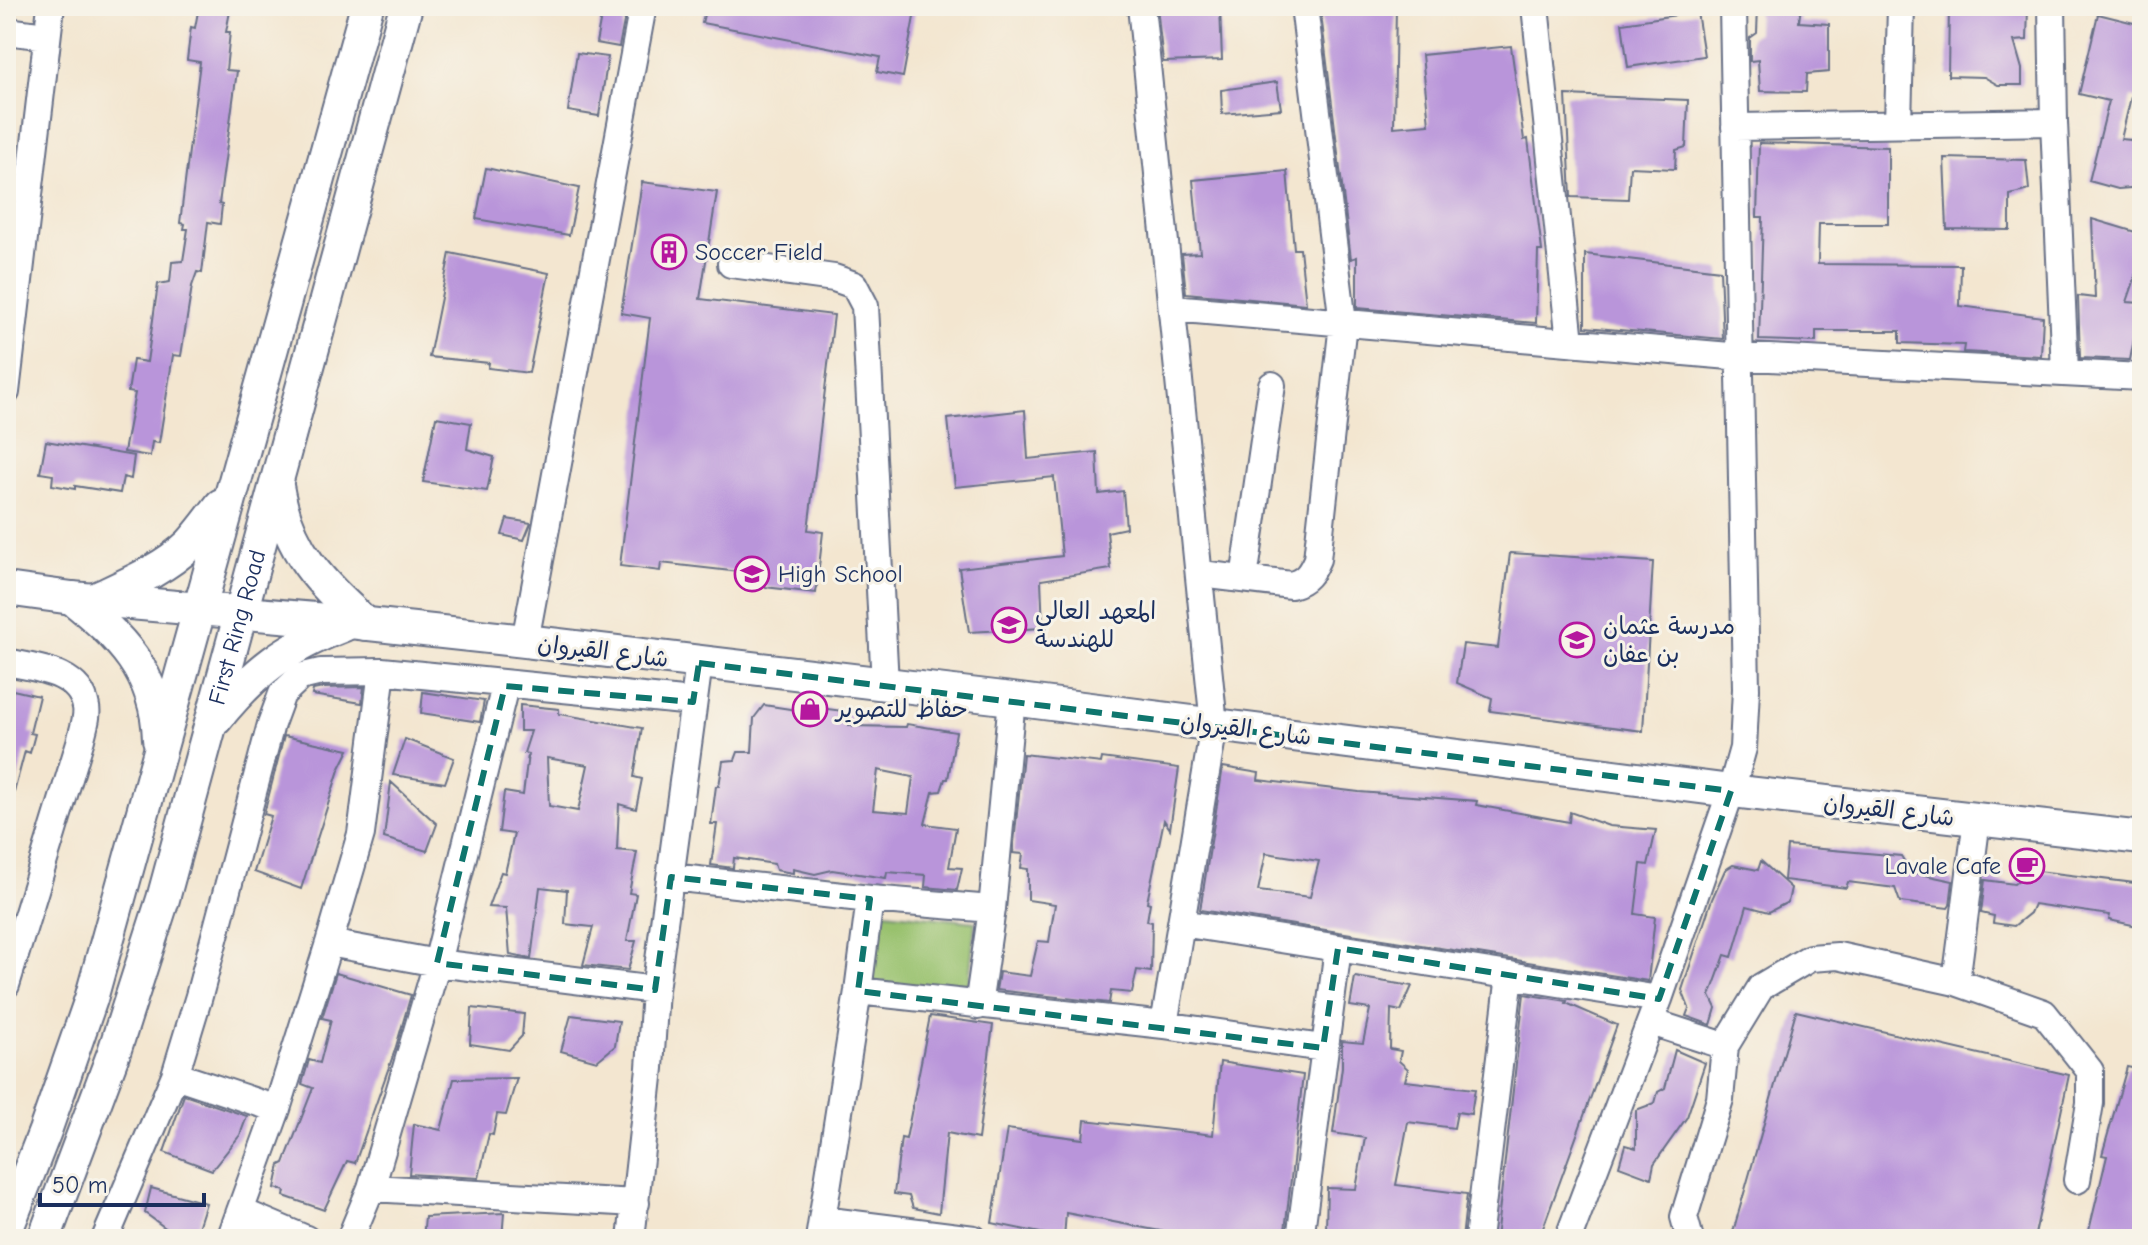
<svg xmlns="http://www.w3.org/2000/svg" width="2148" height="1245" font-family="'Comic Neue','Playpen Sans Arabic',sans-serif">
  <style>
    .green { fill: #98c16d; stroke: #5a7866; stroke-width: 2 }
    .building { fill: #b995da; fill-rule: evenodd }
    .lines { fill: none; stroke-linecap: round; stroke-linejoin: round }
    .minor-casing { stroke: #676f86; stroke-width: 30 }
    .major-casing { stroke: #676f86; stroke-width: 36 }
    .minor { stroke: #fff; stroke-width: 26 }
    .major { stroke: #fff; stroke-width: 32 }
    .marked { fill: none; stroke: #0f766e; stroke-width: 6; stroke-dasharray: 16 10; stroke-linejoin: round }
    .labels { text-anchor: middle; stroke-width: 6; stroke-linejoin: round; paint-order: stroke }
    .poi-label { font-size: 24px; fill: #1b2f5e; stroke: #f7f3e8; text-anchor: start }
    .street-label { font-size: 24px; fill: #1b2f5e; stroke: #f7f3e8 }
  </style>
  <rect width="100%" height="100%" fill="#f7f3e8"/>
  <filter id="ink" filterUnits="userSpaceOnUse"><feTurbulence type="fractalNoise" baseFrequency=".0125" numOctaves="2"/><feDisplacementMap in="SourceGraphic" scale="16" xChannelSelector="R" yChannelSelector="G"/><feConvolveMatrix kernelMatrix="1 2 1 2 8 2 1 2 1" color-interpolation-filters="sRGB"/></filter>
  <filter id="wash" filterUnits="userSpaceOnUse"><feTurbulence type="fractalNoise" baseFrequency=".006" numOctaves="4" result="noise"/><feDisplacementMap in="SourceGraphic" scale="32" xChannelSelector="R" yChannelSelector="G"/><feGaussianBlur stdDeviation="1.8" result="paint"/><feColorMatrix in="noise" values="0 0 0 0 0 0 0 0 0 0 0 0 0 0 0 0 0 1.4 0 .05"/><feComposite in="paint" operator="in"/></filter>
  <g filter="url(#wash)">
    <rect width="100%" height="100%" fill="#f3e6d0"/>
    <path class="green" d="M877,911L975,922L968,992L870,982Z"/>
    <g id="blocks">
      <path class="building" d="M199,6H231L226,32H230L226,70L237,71L219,204L222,205L220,224L208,222L202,273L197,272L192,286L181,356L173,355L159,443L152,442L150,456L124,452L135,393L128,392L133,360L147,362L158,284L170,282L172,262L183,261L188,229H184L185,224L180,223L200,62L187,60L191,27L195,28Z
        M603,6H627L619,47L596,43Z
        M706,6H916L903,77L877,72L880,57L702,23Z
        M1157,6H1220L1222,60L1163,62Z
        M1320,6H1396L1394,127L1429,124L1422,55L1511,46L1524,140L1528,139L1542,251H1538L1536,323L1357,308V257L1351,259Z
        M1758,6H1801L1799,22L1829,24V72L1807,74L1806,92L1760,91L1758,60L1750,61V38L1757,33Z
        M1949,6H2028L2027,40L2014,41L2022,69V85H1998L1984,77L1948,76Z
        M1697,12L1704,56L1628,67L1622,23Z
        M2098,14L2142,25V100L2131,97L2121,139L2142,141V187L2118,189L2089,181L2109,101L2079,94Z
        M577,53L608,57L599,116L568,111Z
        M1277,82L1281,109L1222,114L1221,90Z
        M1566,95L1688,100L1686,147L1676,150L1675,169L1630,167L1628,199L1571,197Z
        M1759,143L1888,147V224H1819L1818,264L1961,265L1960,306L2043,317L2041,356L1963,352L1964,345L1900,343V331H1816V342L1759,340L1763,217H1757Z
        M1944,158L2026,160L2029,190L2010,195V230L1947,229Z
        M486,168L579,188L569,235L476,219Z
        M1287,171L1294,249H1300L1306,304L1186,293L1182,254L1200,253L1193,180Z
        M642,182L717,192L700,299L834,315L808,530L823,532L816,593L765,587L766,575L661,563L660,571L620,566L650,318L621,313Z
        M2092,219L2142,234V258L2127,302L2141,303L2130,360L2080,358L2078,296L2095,298Z
        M450,253L549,273L529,373L488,368L489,363L429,357Z
        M1585,254L1720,270L1723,339L1585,327Z
        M1025,410L1028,459L1097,452L1099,494L1123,491L1126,528L1107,532L1111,569L1041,580L1043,628L969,632L959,568L1062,556L1054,477L955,487L948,419Z
        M436,417L471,423L467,449L494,457L487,491L423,482Z
        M46,441L134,456L131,479L123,477L120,493L75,486V489L52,485L53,475L40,473Z
        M507,519L531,523L524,540L502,535Z
        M1510,553L1653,562L1643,731L1490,711L1492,698L1457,683L1463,644L1498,648Z
        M364,687L362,703L312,695L313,690L323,688Z
        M13,690L39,696L30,733L35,734L30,753L25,751L12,800H6V699L10,700Z
        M423,692L484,701L480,722L421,713Z
        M520,705L559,709V714L642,728L634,777L642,779L636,809L619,804L617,850L637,852L629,893L636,894L627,941H636L628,970L583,965L593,927L565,924L567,890L540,887L531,959L510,955L506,908L488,907L501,872L505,873L514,834L499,832L504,792L523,795L528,754L524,753L531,731H520ZM547,758L588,765L578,811L549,806Z
        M764,705L816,713L820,708L851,712L849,726L906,727L907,724L956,732L948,779H945L941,791L933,792L925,824L956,828L949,867L962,868L957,890L925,887L926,875L887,872L886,878L832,870L815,874L793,869V873L776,870L774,864L734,858L733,868L711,865L717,824H711L716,786H719L723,761L735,760L738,752H752L754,718ZM878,770L913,777L908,813L873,810Z
        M284,736L349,750L339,770L301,889L254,872L271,816L264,814Z
        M405,739L454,758L445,783L393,775Z
        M1023,754L1101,763L1102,758L1179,768L1170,829L1164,820L1147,902L1150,903L1147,921L1152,922L1151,972L1137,970L1132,993L1111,991L1109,1003L996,990L999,972L1030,976L1038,941L1049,942L1055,904L1028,900V869L1021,868L1023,854L1013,853Z
        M1223,767L1259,773L1258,780L1359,792L1477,801L1476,805L1569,822L1570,812L1609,826L1656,830L1648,865L1641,864L1635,914L1655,917L1648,981L1200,910ZM1266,853L1319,861L1310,897L1258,891Z
        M391,782L437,824L427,851L384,838Z
        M1787,846L1901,856L1911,872L1953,881L1950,905L1948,908L1900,902L1895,888L1848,882L1846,888L1784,880Z
        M1761,861L1791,888L1788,902L1769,912L1747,906L1732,957L1725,955L1710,996L1716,1008L1711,1025L1686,1016L1689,1008L1682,990L1712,899L1725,870L1733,865L1758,870Z
        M2030,870L2142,884V927L2109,920L2110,915L2034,904L2030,913L2014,926L1993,923L1994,916L1981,913L1985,880L2014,884Z
        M336,973L411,995L395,1050L355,1163L347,1161L324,1210L284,1196L285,1191L275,1188L280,1165L284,1163L313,1088L302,1084L309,1060L320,1063L331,1020L322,1018Z
        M1355,977L1412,986L1401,1011L1391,1009L1390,1049L1401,1051L1399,1061L1408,1069L1405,1081L1475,1089L1471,1114L1457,1112L1454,1128L1408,1122L1396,1185L1467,1194L1462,1239H1340L1339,1236L1326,1231L1327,1188L1356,1189L1365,1138L1333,1133L1342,1067V1041L1363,1043L1370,1009L1350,1006Z
        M1524,994L1567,1001L1566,1003L1617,1025L1539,1239H1496Z
        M472,1008L524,1014L522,1036L509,1050L470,1044Z
        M1796,1011L2069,1075L2034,1239H1731Z
        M571,1015L619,1021L615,1046L597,1061L561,1051Z
        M930,1016L993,1025L978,1139L947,1133L939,1213L913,1208L909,1196L894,1194L901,1138L906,1139Z
        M1675,1050L1705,1063L1687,1117L1654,1164L1651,1178L1619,1166L1625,1145L1636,1148V1110L1655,1103L1658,1092L1665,1088Z
        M1220,1062L1303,1075L1284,1239H1202L1066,1213L1064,1238L992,1223L1007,1129L1083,1139L1085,1120L1213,1135Z
        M2127,1067L2142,1070V1239H2087L2107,1156L2102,1155Z
        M517,1078L506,1115L497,1114L493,1135L489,1134L479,1178L409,1174L414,1124L441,1130L454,1079Z
        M184,1095L247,1116L240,1135L212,1170L164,1152Z
        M151,1188L206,1203L195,1237L171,1232L145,1213Z
        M504,1213L502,1239H423L425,1217Z"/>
    </g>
  </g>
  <g filter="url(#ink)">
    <use href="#blocks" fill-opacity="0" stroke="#676f86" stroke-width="2"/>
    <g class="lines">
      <g class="minor-casing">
        <path id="minor" d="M1141,6L1214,725L1164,1025
          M1535,6L1570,342
          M2052,6L2054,122L2065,372
          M6,31L47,36
          M1898,124L1901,6
          M1735,127L2054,122
          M731,264L834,278L854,285L865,306L885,684
          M1172,308L1730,356L2142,377
          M6,392L51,6
          M1201,574L1291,585C1306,581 1311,573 1317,559L1343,323L1304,6
          M1244,579L1272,385
          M525,641L643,6
          M6,662C35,668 80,671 86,707C88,717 83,729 81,739L6,985
          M382,671L361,834L329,943L437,963L655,990
          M671,877L870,899L992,909
          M1181,923L1659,999
          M1956,982L1977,819
          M858,991L1164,1025L1323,1048
          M978,1006L992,909L1012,699
          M1651,1022L1725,1046
          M175,1075L277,1109
          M371,1188L636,1203
          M240,1211L306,1239
          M822,1220L974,1239
          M105,1239L175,1075L199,996L271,724L282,694L300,677L321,672L382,671L693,702
          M230,1239L277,1109L329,943
          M350,1239L371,1188L437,963L505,686
          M631,1239L650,1068L655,990L699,663
          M819,1239L858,991L870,899
          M1300,1239L1338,948
          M1478,1239L1510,975
          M1568,1239L1659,999L1731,791L1743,748L1746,689L1733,6
          M1690,1239L1684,1217L1720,1099L1725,1046L1761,987L1810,958L1838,956L1956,982L2044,1013L2090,1071V1103L2077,1180"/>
      </g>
      <g class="major-casing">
        <g id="major">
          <path d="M277,486C288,551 319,581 366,624"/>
          <path d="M6,589L72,598L350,622L525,641L1012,699L1731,791L2142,838"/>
          <path d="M72,598C120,637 157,672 159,739"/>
          <path d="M98,598C130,583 164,569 190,544C201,532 211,518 221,505"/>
          <path d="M216,719C256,670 285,648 344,625"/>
          <path d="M6,1231L45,1131L91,999L367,6"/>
          <path id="s1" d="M44,1239L114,1052L163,899L406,6"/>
        </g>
      </g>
      <use href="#minor" class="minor"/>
      <use href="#major" class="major"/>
    </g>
  </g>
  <path class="marked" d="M699,663L1731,791L1659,999L1338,948L1323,1048L858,991L870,899L671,877L655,990L437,963L505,686L693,702Z"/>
  <defs>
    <g id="building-ring" transform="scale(1.8)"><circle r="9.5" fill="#f7f3e8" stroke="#b5179e" stroke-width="1.5"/><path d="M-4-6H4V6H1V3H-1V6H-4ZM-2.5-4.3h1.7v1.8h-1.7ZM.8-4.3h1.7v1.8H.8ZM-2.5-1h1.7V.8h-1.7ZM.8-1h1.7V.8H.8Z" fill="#b5179e"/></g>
    <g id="school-ring" transform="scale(1.8)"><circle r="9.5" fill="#f7f3e8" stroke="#b5179e" stroke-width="1.5"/><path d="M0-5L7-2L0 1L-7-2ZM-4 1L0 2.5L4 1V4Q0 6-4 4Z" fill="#b5179e"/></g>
    <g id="shop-ring" transform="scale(1.8)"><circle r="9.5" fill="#f7f3e8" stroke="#b5179e" stroke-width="1.5"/><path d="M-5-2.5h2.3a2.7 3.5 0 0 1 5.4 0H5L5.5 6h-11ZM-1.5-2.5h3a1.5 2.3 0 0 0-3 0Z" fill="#b5179e"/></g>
    <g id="cafe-ring" transform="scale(1.8)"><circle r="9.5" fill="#f7f3e8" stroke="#b5179e" stroke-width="1.5"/><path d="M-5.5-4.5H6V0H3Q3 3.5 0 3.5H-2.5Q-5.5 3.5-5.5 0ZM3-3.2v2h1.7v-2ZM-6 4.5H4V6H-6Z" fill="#b5179e"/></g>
  </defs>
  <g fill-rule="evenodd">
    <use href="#building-ring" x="669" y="252"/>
    <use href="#school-ring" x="752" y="574"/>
    <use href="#school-ring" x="1009" y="625"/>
    <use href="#school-ring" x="1577" y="640"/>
    <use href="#shop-ring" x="810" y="709"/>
    <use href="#cafe-ring" x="2027" y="866"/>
  </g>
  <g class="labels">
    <g class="poi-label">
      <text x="695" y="260">Soccer Field</text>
      <text x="778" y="582">High School</text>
      <text x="1035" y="619">المعهد العالي<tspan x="1035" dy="28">للهندسة</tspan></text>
      <text x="1603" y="634">مدرسة عثمان<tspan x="1603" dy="28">بن عفان</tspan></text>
      <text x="836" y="717">حفاظ للتصوير</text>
      <text x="2001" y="874" text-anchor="end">Lavale Cafe</text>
    </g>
    <g class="street-label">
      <text dy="8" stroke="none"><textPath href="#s1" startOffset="642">First Ring Road</textPath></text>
      <text transform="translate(603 651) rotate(7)" y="8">شارع القيروان</text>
      <text transform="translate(1246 729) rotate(7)" y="8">شارع القيروان</text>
      <text transform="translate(1889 810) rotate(7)" y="8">شارع القيروان</text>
    </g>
  </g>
  <rect width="2148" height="1245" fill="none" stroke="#f7f3e8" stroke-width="32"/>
  <path d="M40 1193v12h164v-12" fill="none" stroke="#1b2f5e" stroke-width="4"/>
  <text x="52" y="1193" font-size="24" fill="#1b2f5e" stroke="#f7f3e8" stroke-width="6" paint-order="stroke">50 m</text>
</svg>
